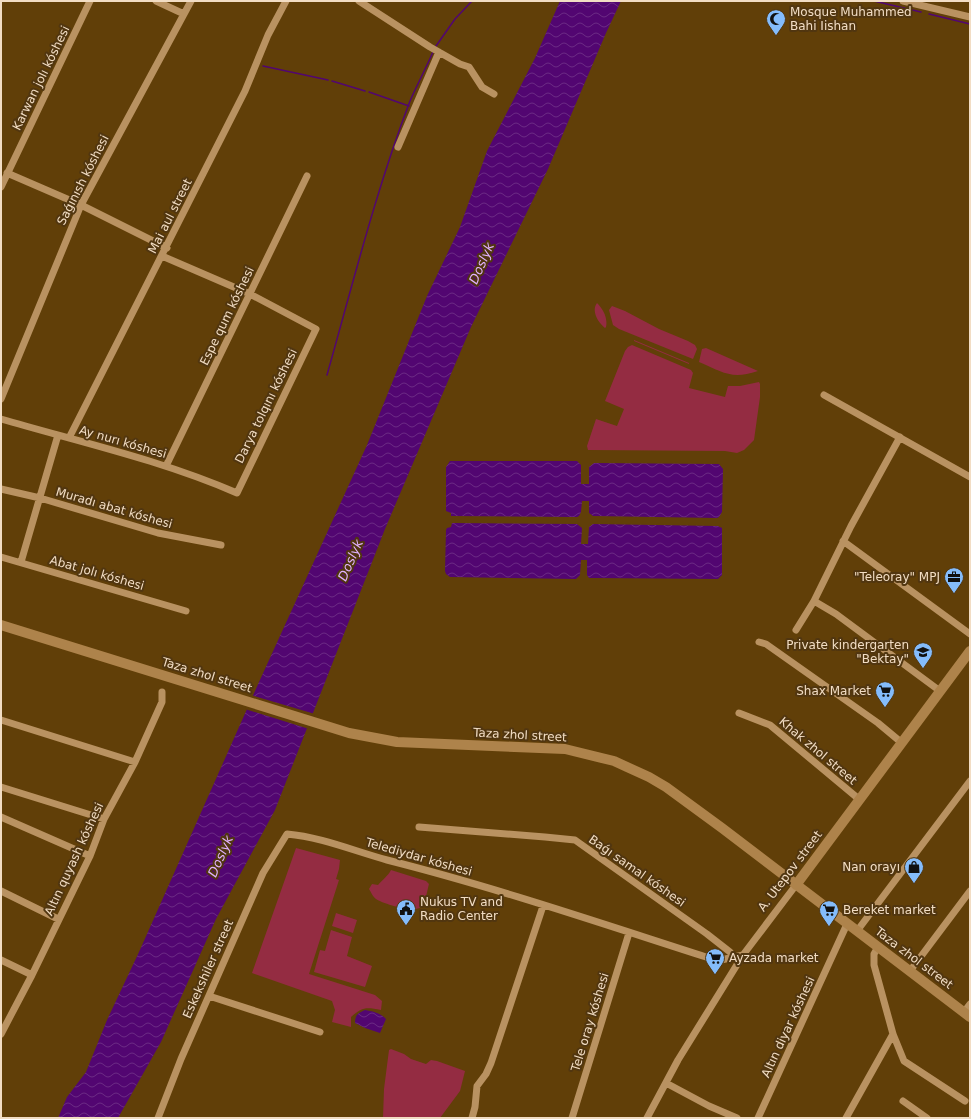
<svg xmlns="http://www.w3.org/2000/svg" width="971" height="1119" font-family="'DejaVu Sans',sans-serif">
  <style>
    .grass { fill: #942c42 }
    .water { fill: url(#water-waves) }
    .pier { fill: #613f08 }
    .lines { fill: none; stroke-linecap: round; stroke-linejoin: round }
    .stream { stroke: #520671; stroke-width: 1.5 }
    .minor { stroke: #b99261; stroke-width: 7 }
    .major { stroke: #ae834b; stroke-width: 10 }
    .labels { text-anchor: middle; stroke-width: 4; stroke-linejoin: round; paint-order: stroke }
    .poi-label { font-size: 12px; fill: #f2ddc4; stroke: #513610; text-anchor: start }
    .street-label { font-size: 12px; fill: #f2ddc4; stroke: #513610 }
    .water-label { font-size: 13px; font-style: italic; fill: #e1b2ff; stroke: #513610 }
  </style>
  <defs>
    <pattern id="water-waves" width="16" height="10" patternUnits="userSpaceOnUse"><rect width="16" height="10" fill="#520671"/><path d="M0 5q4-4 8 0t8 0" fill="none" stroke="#6b2a84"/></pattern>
  </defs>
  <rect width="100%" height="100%" fill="#613f08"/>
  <path class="grass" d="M597,303C603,309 608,318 606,327L605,328C598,322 591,311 597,303Z
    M612,306L625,311L659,329L688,341L695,345L697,349L693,359L619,329L613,325L609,310Z
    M634,341V340L689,363V364Z
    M632,345L691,370L693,373L689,388L725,397L728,386H740L759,382L760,384V397L754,440L744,450L737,453L725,451L588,450L587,446L596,419L617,426L624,409L605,401L625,351L628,347Z
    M706,348L758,371C731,380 723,372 699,362L702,349Z
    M296,848L340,860L339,869L336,879L339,880L309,974L375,995L382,1001L381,1010C366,1007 362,1007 351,1017V1027L332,1022L335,1010L332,1001L252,973Z
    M391,870L426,881L429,884C427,891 426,901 421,907C415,913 383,904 376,899C373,897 371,892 369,889L372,884L378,885C382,880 388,876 391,870Z
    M336,913L357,920L353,933L332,926Z
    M331,930L352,937L347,956L372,966L365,987L314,972L320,950L325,951Z
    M391,1049L404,1054L411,1059L426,1064L431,1060L437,1061L465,1071L460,1091L440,1118H383L384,1089L389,1050Z"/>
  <path class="water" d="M560,1H621L606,33L548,169L471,327L385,529L275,810L216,919L161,1042L118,1118H58L67,1097L86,1072L107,1020L139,952L259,682L367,445L427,296L460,227L487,151L535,58Z
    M450,461H577L581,465V484H589V467L594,463L719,464L723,469L722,512L719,517L717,518L593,516L589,513V501H582L581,512L579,516L577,517L451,516V513L446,511V467Z
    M452,523L577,524L582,528L581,544H588L589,527L593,524L718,526L722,528V575L718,579L591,578H589L587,575V560H581L580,575L576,579L450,577L446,574L445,571L446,530L447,528L451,527Z
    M365,1010C372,1011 381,1013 386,1019L380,1033L365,1028L355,1023C355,1015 358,1013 365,1010Z"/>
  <path class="pier" d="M251,695L315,714L309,729L245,709Z"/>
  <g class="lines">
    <path class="stream" d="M874,1L921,12
      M929,14L970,24
      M436,46L455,19L472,1
      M263,66L328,80
      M332,81L365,91
      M369,92L409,106
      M327,375C353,283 376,190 410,101C417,85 426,68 433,52"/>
    <path class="minor" d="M156,1L184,14
      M359,1L430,47L460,64L469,67L482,87L494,94
      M903,1L970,17
      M398,147L439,52
      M7,173L81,205L167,248
      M1,187L90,1
      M824,395L970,477
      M1,399L81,205L191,1
      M1,419C80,442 161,460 237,493L316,329L250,294L162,256
      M69,438L245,91L268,35L286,1
      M166,466L307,176
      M1,489L40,498L158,533L221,545
      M843,541L970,634
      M1,557L186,611
      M21,562L58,435
      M814,601L836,614L940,691
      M796,630L814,601L851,526L900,437
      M759,642L766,644L878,723L902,743
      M739,713L770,725L860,800
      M1,720L135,762
      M1,787L104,819
      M1,817L90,856
      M419,827L545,837L575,840L707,934L730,952L734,958
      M1,891L58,919
      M857,931L970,781
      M878,947L874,954V965L893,1034L904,1061L965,1101
      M1,960L32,975
      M910,971L970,891
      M209,996L320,1032
      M964,1012L970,1004
      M1,1034L32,975L90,856L104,819L135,762L162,702V692
      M666,1083L709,1106L737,1118
      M903,1101L927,1118
      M158,1118L181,1059L263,873L287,834C321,837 354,851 387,860C494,887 600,923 706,957L721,960L743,955
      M472,1118L475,1107L477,1086L486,1074L491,1063L543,906
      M572,1118L629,933
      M647,1118L678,1060L743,955L796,885
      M758,1118L847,924
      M846,1118L893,1034"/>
    <path class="major" d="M1,625L349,733L397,742L565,749L614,761L627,767L649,777L666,787L722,828L970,1017
      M796,885L970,651"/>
  </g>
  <defs>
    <g id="mosque-pin" transform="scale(1)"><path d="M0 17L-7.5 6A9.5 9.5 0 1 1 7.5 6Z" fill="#84bcfb" stroke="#513610"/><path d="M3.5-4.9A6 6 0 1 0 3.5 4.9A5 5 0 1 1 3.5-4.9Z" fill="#111"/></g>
    <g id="office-pin" transform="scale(1)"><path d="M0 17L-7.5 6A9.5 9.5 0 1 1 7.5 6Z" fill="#84bcfb" stroke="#513610"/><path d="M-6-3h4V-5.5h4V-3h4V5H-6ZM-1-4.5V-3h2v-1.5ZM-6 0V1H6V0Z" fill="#111"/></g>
    <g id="school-pin" transform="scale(1)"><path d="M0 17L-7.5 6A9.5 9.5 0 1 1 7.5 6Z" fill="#84bcfb" stroke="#513610"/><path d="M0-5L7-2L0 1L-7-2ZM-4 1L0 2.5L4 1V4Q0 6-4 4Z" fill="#111"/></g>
    <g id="supermarket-pin" transform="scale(1)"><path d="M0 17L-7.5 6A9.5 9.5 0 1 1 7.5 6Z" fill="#84bcfb" stroke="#513610"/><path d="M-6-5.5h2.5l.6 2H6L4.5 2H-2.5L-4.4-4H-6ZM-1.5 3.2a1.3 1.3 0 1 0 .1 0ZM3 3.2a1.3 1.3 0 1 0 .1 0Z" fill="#111"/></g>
    <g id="shop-pin" transform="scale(1)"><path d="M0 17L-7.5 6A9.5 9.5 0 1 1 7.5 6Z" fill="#84bcfb" stroke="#513610"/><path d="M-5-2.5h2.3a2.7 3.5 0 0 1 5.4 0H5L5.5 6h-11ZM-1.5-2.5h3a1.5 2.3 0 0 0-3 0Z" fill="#111"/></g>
    <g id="civic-pin" transform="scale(1)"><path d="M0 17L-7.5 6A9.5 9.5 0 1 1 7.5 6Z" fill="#84bcfb" stroke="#513610"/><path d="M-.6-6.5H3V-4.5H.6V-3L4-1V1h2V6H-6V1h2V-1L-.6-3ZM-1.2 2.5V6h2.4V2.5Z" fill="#111"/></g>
  </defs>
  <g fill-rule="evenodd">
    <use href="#mosque-pin" x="776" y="19"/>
    <use href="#office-pin" x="954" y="577"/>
    <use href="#school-pin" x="923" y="652"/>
    <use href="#supermarket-pin" x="885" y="691"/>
    <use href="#shop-pin" x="914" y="867"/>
    <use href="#civic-pin" x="406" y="909"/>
    <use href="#supermarket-pin" x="829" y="910"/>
    <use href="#supermarket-pin" x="715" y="958"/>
  </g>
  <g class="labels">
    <g class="poi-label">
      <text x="790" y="16">Mosque Muhammed<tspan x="790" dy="14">Bahi Iishan</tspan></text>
      <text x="940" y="581" text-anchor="end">"Teleoray" MPJ</text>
      <text x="909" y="649" text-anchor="end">Private kindergarten<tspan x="909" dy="14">"Bektay"</tspan></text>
      <text x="871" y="695" text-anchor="end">Shax Market</text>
      <text x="900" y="871" text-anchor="end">Nan orayı</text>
      <text x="420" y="906">Nukus TV and<tspan x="420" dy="14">Radio Center</tspan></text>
      <text x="843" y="914">Bereket market</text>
      <text x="729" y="962">Ayzada market</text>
    </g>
    <g class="street-label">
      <text transform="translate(41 78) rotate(-64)" y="4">Karwan jolı kóshesi</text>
      <text transform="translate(83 180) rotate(-63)" y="4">Saǵınısh kóshesi</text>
      <text transform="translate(170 216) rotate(-63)" y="4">Mai aul street</text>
      <text transform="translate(227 316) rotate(-64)" y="4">Espe qum kóshesi</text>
      <text transform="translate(266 406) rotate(-64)" y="4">Darya tolqını kóshesi</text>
      <text transform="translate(123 442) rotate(16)" y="4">Ay nurı kóshesi</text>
      <text transform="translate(114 508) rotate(16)" y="4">Muradı abat kóshesi</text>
      <text transform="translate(97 573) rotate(16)" y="4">Abat jolı kóshesi</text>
      <text transform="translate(207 675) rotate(17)" y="4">Taza zhol street</text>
      <text transform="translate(520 735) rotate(3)" y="4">Taza zhol street</text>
      <text transform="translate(818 751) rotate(40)" y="4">Khak zhol street</text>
      <text transform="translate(419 857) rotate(16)" y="4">Telediydar kóshesi</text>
      <text transform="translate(74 859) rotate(-65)" y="4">Altın quyash kóshesi</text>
      <text transform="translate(637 871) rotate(35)" y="4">Baǵı samal kóshesi</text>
      <text transform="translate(790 871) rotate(-53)" y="4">A. Utepov street</text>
      <text transform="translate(914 958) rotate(37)" y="4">Taza zhol street</text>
      <text transform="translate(208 969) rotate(-66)" y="4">Eskekshiler street</text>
      <text transform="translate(590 1022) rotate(-73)" y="4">Tele oray kóshesi</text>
      <text transform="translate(788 1027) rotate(-65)" y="4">Altın diyar kóshesi</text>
    </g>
    <g class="water-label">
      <text transform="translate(481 263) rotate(-66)" y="5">Doslyk</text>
      <text transform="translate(350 560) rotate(-66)" y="5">Doslyk</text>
      <text transform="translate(220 856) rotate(-66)" y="5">Doslyk</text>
    </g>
  </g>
  <rect width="971" height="1119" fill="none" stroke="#f2ddc4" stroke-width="4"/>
</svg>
